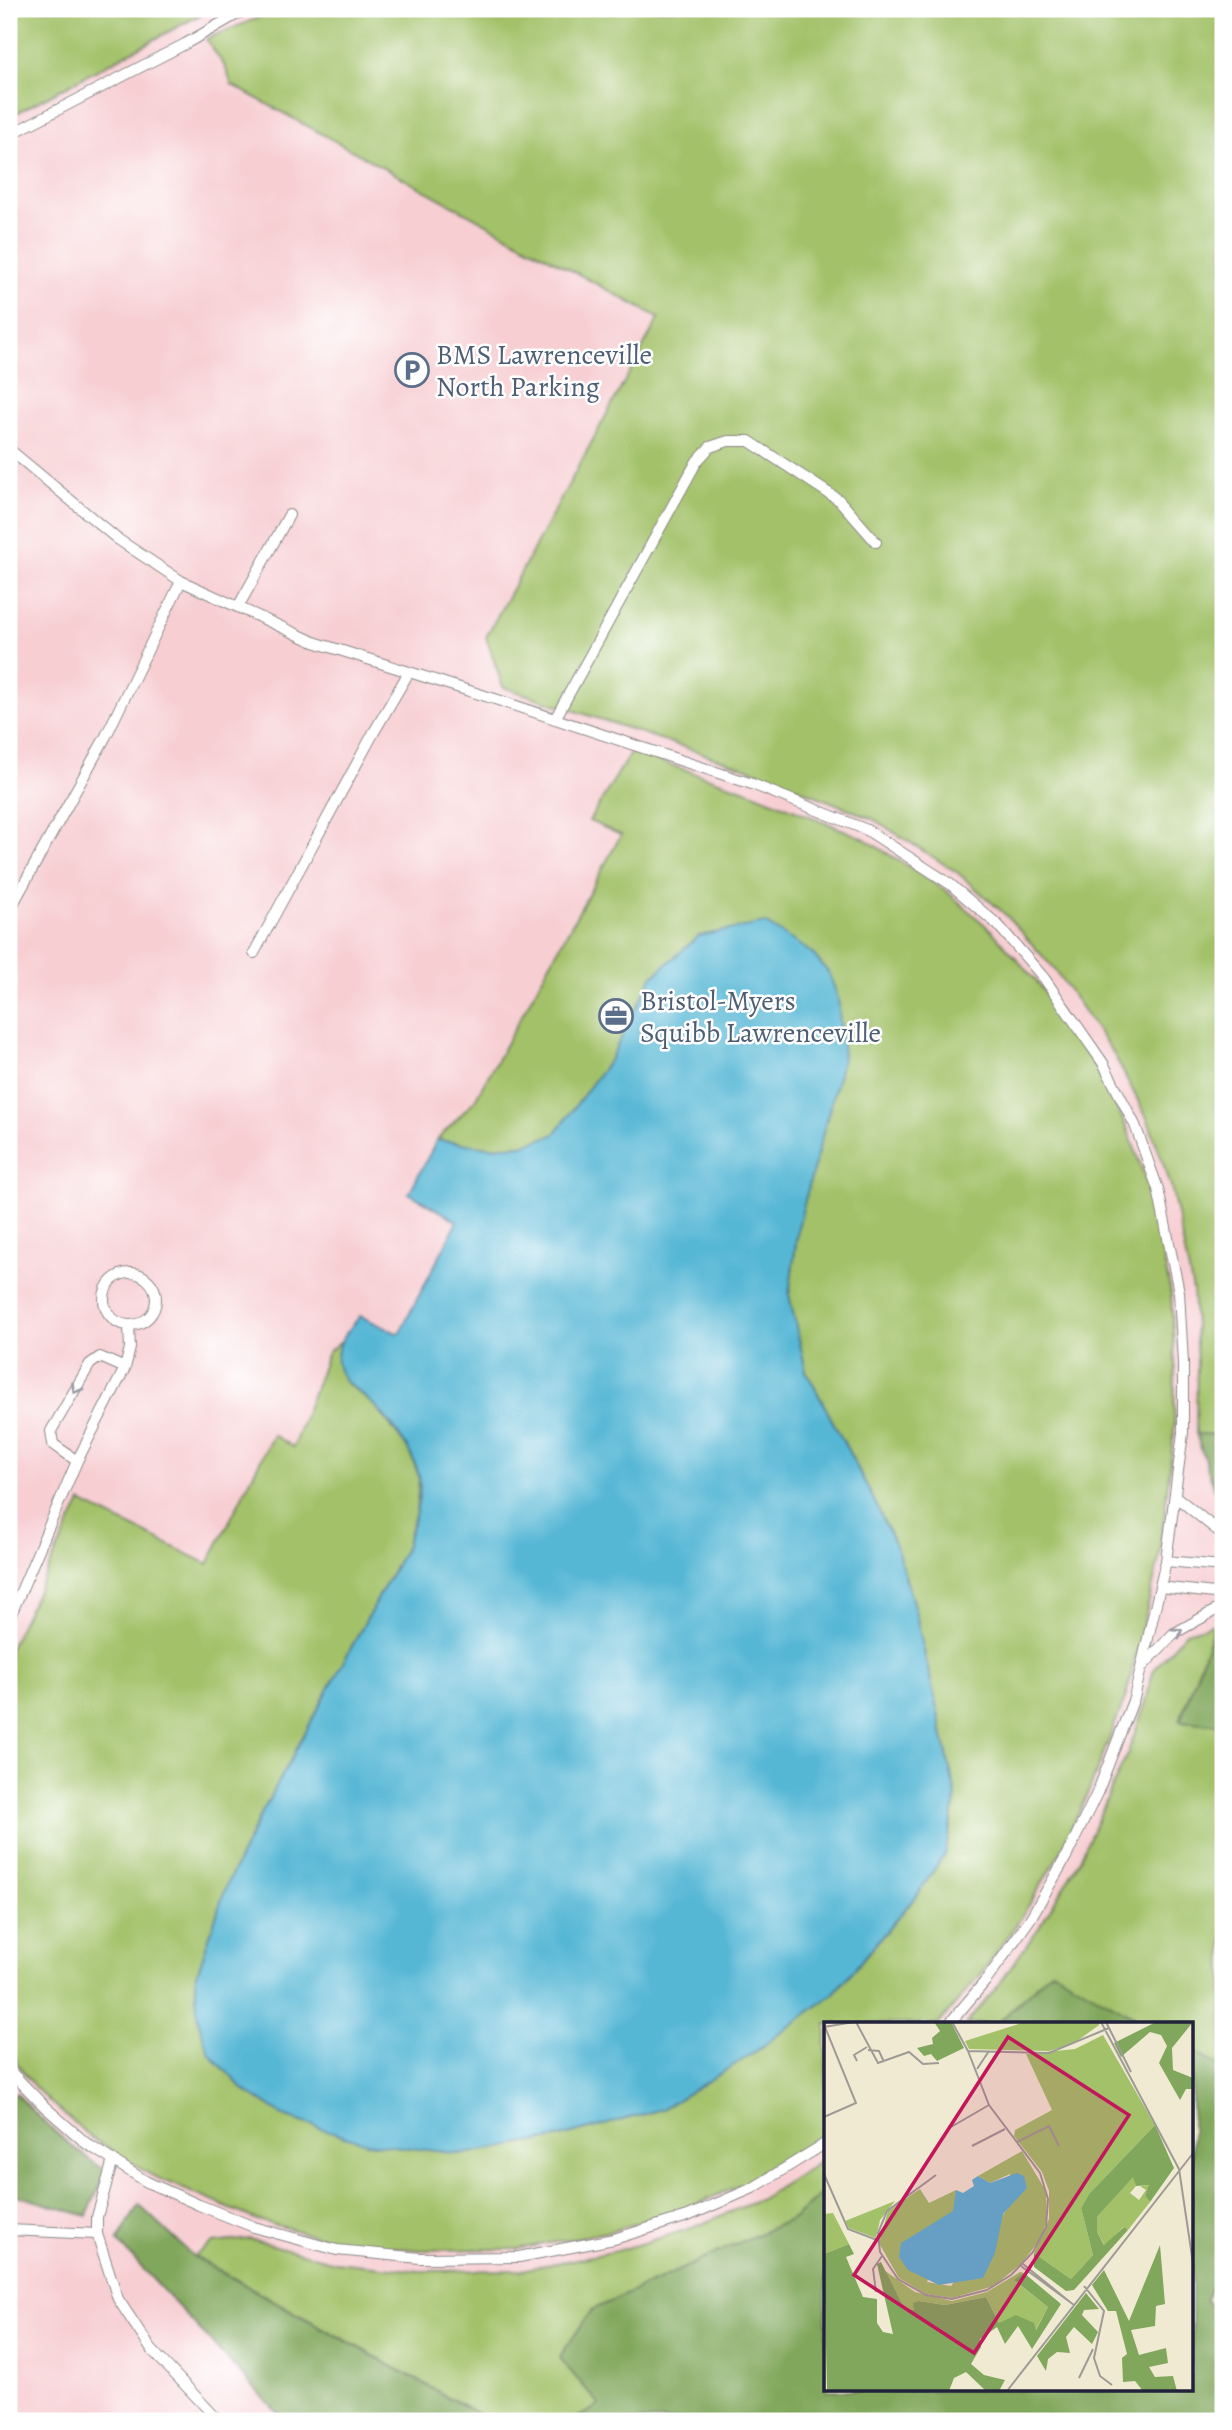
<svg xmlns="http://www.w3.org/2000/svg" width="1232" height="2430" font-family="Alegreya,serif">
  <style>
    .built { fill: #f7cfd3 }
    .green { fill: #a2c168; stroke: #627252; stroke-width: 2 }
    .forest { fill: #81a75c; stroke: #52644c; stroke-width: 2 }
    .water { fill: #56b7d5; stroke: #3c6c88; stroke-width: 2 }
    .lines { fill: none; stroke-linecap: round; stroke-linejoin: round }
    .lane-casing { stroke: #8a8686; stroke-width: 12 }
    .lane { stroke: #fff; stroke-width: 10 }
    .oneway { stroke: #9c9ca7 }
    .labels { text-anchor: middle; stroke-width: 5; stroke-linejoin: round; paint-order: stroke }
    .service-label { font-size: 28px; fill: #4e5e75; stroke: #fff; text-anchor: start }
    .inset-road { fill: none; stroke: #9e9a96; stroke-width: 2 }
    .view { fill: #c2185b; fill-opacity: 0.15; stroke: #c2185b; stroke-width: 3.5 }
    .inset-edge { fill: none; stroke: #22223b; stroke-width: 3.5 }
  </style>
  <rect width="100%" height="100%" fill="#fff"/>
  <filter id="ink" filterUnits="userSpaceOnUse"><feTurbulence type="fractalNoise" baseFrequency=".0143" numOctaves="2"/><feDisplacementMap in="SourceGraphic" scale="14" xChannelSelector="R" yChannelSelector="G"/><feConvolveMatrix kernelMatrix="1 2 1 2 8 2 1 2 1" color-interpolation-filters="sRGB"/></filter>
  <filter id="wash" filterUnits="userSpaceOnUse"><feTurbulence type="fractalNoise" baseFrequency=".00686" numOctaves="4" result="noise"/><feDisplacementMap in="SourceGraphic" scale="28" xChannelSelector="R" yChannelSelector="G"/><feGaussianBlur stdDeviation="1.57" result="paint"/><feColorMatrix in="noise" values="0 0 0 0 0 0 0 0 0 0 0 0 0 0 0 0 0 1.4 0 .05"/><feComposite in="paint" operator="in"/></filter>
  <g filter="url(#wash)">
    <rect width="100%" height="100%" fill="#f1ead2"/>
    <path class="built" d="M9,9H1223V2148L1192,2214V2024H826V2390L1092,2421H9Z"/>
    <path class="green" d="M9,9H211L9,117Z
      M280,9H1223V1435L1196,1434L1197,1362L1193,1291L1171,1186L1148,1120L1115,1056L1086,1014L1055,970L1007,916L958,873L873,819L756,771L503,687L486,637L659,318L232,85L225,67L206,39Z
      M631,752L749,791L863,838L945,890L992,931L1038,983L1068,1026L1096,1067L1127,1128L1150,1191L1171,1294L1175,1363L1174,1433L1159,1559L1126,1696L1090,1788L1060,1853L1023,1915L982,1973L939,2024H826V2133L750,2181L685,2209L612,2231L518,2249L421,2250L339,2242L257,2220L151,2175L92,2138L50,2102L34,2086L20,2068L9,2045V1649L81,1502L208,1564L273,1435L293,1447L328,1352L342,1340L337,1361L345,1382L376,1407L409,1450L419,1477L416,1512L404,1550L258,1820L226,1886L195,1981L209,2053L243,2089L286,2117L463,2154L557,2138L661,2109L752,2054L833,1994L917,1895L945,1854L956,1795L915,1610L898,1552L870,1492L806,1371L789,1295L798,1227L652,977L611,1058L554,1135L522,1145L489,1147L437,1140L475,1100L621,835L589,821Z
      M1215,1624L1180,1720L1223,1725V2068L1192,2050V2024H1146L1052,1971L997,2024H966L998,1986L1040,1926L1078,1863L1128,1752L1146,1702L1153,1671L1186,1632Z
      M826,2158V2189L796,2217L592,2310L600,2405L572,2421H491L194,2256L213,2243L250,2239L335,2262L420,2271L521,2270L617,2251L692,2228L759,2200Z"/>
    <path class="forest" d="M1196,1434L1223,1435V1514Z
      M1215,1624H1223V1725L1180,1721Z
      M1052,1970L1146,2024H997Z
      M1192,2050L1223,2068V2257L1206,2300L1223,2319V2421H572L600,2405L559,2358L592,2310L796,2217L826,2189V2390H1192Z
      M16,2093C43,2123 72,2149 106,2171L87,2216L9,2193V2096Z
      M139,2205L194,2257L491,2421H285L117,2241Z"/>
    <path class="water" d="M765,923L812,953L829,973L838,998L843,1058L798,1227L789,1295L806,1371L870,1492L898,1552L915,1610L956,1796L945,1854L917,1895L833,1994L752,2054L662,2109L557,2138L463,2154L367,2143L286,2117L243,2089L209,2053L198,2020L195,1981L226,1886L258,1820L404,1550C411,1529 423,1498 419,1476C414,1453 392,1423 376,1407C358,1388 325,1377 341,1342C345,1333 354,1324 360,1316L399,1334L452,1232L457,1221L409,1193L437,1140L489,1147L522,1145L554,1135L611,1058L652,977L699,936Z"/>
  </g>
  <g filter="url(#ink)">
    <g class="lines">
      <g class="lane-casing">
        <path id="lane" d="M9,135L185,44L246,9
          M9,449L116,538L181,581L314,642L498,700L752,784L867,830L950,884L998,925L1044,978L1103,1063L1135,1125L1158,1189L1179,1292L1183,1363V1433L1166,1561L1134,1698L1098,1791L1066,1857L1030,1919L988,1978L949,2024
          M238,607L289,515
          M555,719L697,461L710,447L728,441H749L839,500L876,542
          M9,911L106,736L181,581
          M254,953L374,732L409,672
          M104 1299a26 26 0 1 1 52 0a26 26 0 1 1-52 0Z
          M77,1461L53,1444L51,1431L90,1364L100,1357L125,1368
          M1175,1496L1223,1535
          M1166,1561L1223,1566
          M1160,1587L1223,1594
          M9,1619L77,1461L125,1368L130,1348L129,1326
          M1141,1668L1173,1634L1223,1606
          M9,2070L45,2107L87,2144L147,2182L199,2205L254,2227L337,2250L420,2258L519,2257L614,2239L688,2216L753,2188L826,2143
          M113,2160L97,2217V2234L118,2299L151,2349L219,2421
          M9,2230L97,2234"/>
      </g>
      <use href="#lane" class="lane"/>
    </g>
    <defs><path id="oneway-chevron" d="M-2-3.5L2.5 0L-2 3.5" fill="none" stroke-width="1.6" stroke-linecap="round" stroke-linejoin="round" transform="scale(1.75)"/></defs>
    <g class="oneway">
      <use href="#oneway-chevron" transform="translate(76 1389) rotate(120)"/>
      <use href="#oneway-chevron" transform="translate(1178 1632) rotate(-35)"/>
    </g>
  </g>
  <defs>
    <g id="parking-ring" transform="scale(1.75)"><circle r="9.5" fill="#fff" stroke="#5c6f8a" stroke-width="1.5"/><path d="M-3.5-5.5H1a3.5 3.5 0 0 1 0 7H-1V5.5H-3.5ZM-1-3.4V-.6H.8a1.4 1.4 0 0 0 0-2.8Z" fill="#5c6f8a"/></g>
    <g id="office-ring" transform="scale(1.75)"><circle r="9.5" fill="#fff" stroke="#5c6f8a" stroke-width="1.5"/><path d="M-6-3h4V-5.5h4V-3h4V5H-6ZM-1-4.5V-3h2v-1.5ZM-6 0V1H6V0Z" fill="#5c6f8a"/></g>
  </defs>
  <g fill-rule="evenodd">
    <use href="#parking-ring" x="412" y="370"/>
    <use href="#office-ring" x="616" y="1016"/>
  </g>
  <g class="labels">
    <g class="service-label">
      <text x="436" y="364">BMS Lawrenceville<tspan x="436" dy="32">North Parking</tspan></text>
      <text x="640" y="1010">Bristol-Myers<tspan x="640" dy="32">Squibb Lawrenceville</tspan></text>
    </g>
  </g>
  <g transform="translate(824 2022)">
    <rect width="369" height="369" fill="#f1ead2"/>
    <path d="M201,0H275V3L249,22L225,29L145,27L141,19ZM279,13L331,103L265,172L257,186L269,233L247,257L210,231L225,197V169L218,150L190,114L191,108L228,88L202,32L251,27ZM198,129L222,169L223,197L217,216L198,241L170,264L128,276L102,272L75,256L55,221L64,189L96,167L105,181L132,168L131,186L103,260L127,264L184,186L186,152L166,161L154,154ZM310,153L312,164L306,171L315,178L322,168L316,164L326,163L321,174L326,180L304,208L299,205L281,224L273,210V195ZM71,179L56,198L52,216L25,206L21,199ZM9,191L25,222L0,232V192ZM60,248L91,270L128,279L163,270L196,250L200,251L191,259L224,285L211,309L210,301H175L162,275L121,283L95,279L90,288H81Z" fill="#a2c168"/>
    <path d="M110,0H127L140,26L113,39L107,32L100,34L93,26L109,22L108,16L116,9ZM332,0H369L348,26L349,48L369,56V67H362L356,78L335,41L343,24L337,13L326,10L297,35L290,21ZM331,103L350,146L326,180L321,174L325,163L312,164L309,155L273,195V210L280,223L300,205L304,208L250,268L242,269L210,245V231L247,257L269,233L257,186L265,172ZM25,222L30,232L22,235L39,275L53,277V301L59,310L69,312L53,242L57,240L81,288H90L89,281L95,279L121,283L162,275L175,301L192,293L210,301L212,308L224,285L190,258L200,251L237,282L208,327L194,304L181,322L173,305L156,317L157,325L147,342L160,353L181,358L175,369H162L142,350L130,356L125,369H3L0,232ZM336,223L341,282L332,284L331,304L307,308L315,333L342,326L344,341L325,345L331,355L349,354L353,369H319L311,359L299,360L298,336L303,332L292,289H284L268,263L280,248L305,299ZM262,271L275,287L260,288L258,293L274,310L268,322L250,305L242,315L246,331L233,330L224,337L222,349L213,334Z" fill="#81a75c"/>
    <path d="M193,151L200,154L203,166L179,192L171,231L159,256L115,263L84,248L75,235L77,221L129,189L132,168L139,171L150,164L148,158L154,154L166,161Z" fill="#56b7d5"/>
    <path class="inset-road" d="M32,0L54,41L85,30L99,42L115,41M128,0L144,29L225,31L285,6M277,0L355,147M282,0L307,50M0,5L30,0M44,28L55,29L60,40M33,39L30,33L43,25M153,47L165,29M0,95L32,81L1,5M127,105L165,83M193,120L225,104L235,124M148,124L181,107M355,147L370,248M0,152L24,207L53,218M112,153L63,189L54,211L56,230L74,257L102,273L128,277L163,268L187,253L209,230L222,205L224,177L216,151L165,83L144,29M199,242L246,280M197,244L250,283M260,264L280,289L270,336L276,354L288,363M52,270L49,247L58,234M255,356L269,327M183,369L370,130"/>
    <path class="view" d="M184,15L305,93L150,331L30,253Z"/>
    <rect width="369" height="369" class="inset-edge"/>
  </g>
  <rect width="1232" height="2430" fill="none" stroke="#fff" stroke-width="35"/>
</svg>
